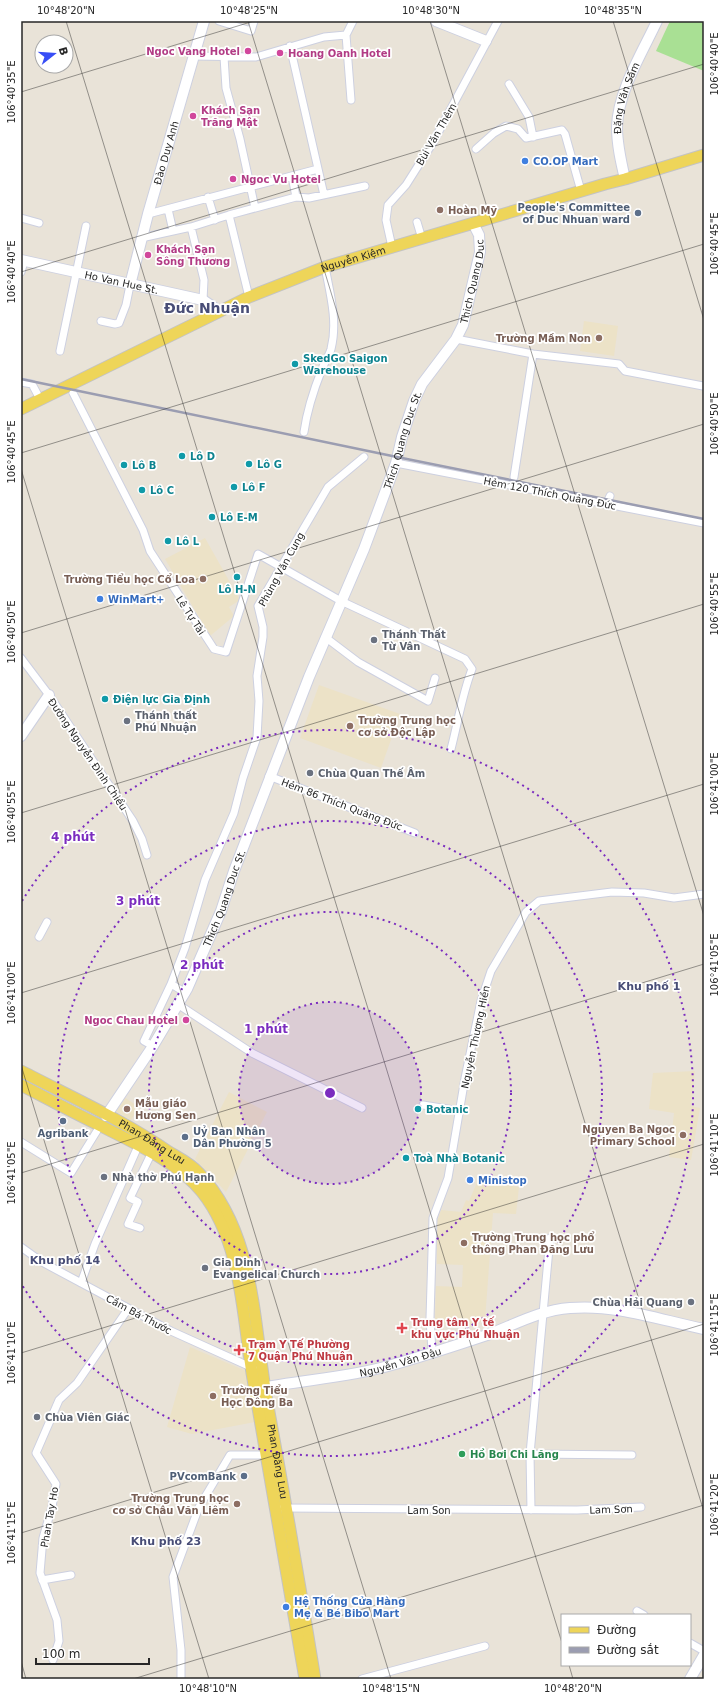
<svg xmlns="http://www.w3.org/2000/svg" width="725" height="1700" font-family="'DejaVu Sans',sans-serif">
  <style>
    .education { fill: #ece2c7 }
    .green { fill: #a9e094 }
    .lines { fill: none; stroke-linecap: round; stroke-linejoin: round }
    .street-casing { stroke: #cdd0e0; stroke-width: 9 }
    .secondary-casing { stroke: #cdd0e0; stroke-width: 12 }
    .primary-casing { stroke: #c3c3c3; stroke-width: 13 }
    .street { stroke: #fff; stroke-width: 7 }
    .secondary { stroke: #fff; stroke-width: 10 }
    .primary { stroke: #eed559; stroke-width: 11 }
    .rail { stroke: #9b9db1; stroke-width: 2.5 }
    .ticks { fill: none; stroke: #272727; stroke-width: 1; stroke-opacity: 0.45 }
    .ring { fill: none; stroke: #7b2cbf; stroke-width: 2; stroke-dasharray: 2 4 }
    .hotel-dot { fill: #d1479c; stroke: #fff; stroke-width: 1.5 }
    .shop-dot { fill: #3f7fe0; stroke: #fff; stroke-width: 1.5 }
    .education-dot { fill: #8d6e63; stroke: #fff; stroke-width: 1.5 }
    .service-dot { fill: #5c6f8a; stroke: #fff; stroke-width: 1.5 }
    .culture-dot { fill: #0f9aa8; stroke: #fff; stroke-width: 1.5 }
    .worship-dot { fill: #6b7280; stroke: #fff; stroke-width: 1.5 }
    .health-dot { fill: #e0444e; stroke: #fff; stroke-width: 1.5 }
    .leisure-dot { fill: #2e9e5b; stroke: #fff; stroke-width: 1.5 }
    .labels { text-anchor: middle; stroke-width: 3.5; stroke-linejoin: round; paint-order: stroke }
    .hotel-label { font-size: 10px; font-weight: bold; fill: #b23c85; stroke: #fff; text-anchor: start }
    .street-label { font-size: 10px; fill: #272727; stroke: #fff }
    .shop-label { font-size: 10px; font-weight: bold; fill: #366cbe; stroke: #fff; text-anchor: start }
    .service-label { font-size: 10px; font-weight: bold; fill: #4e5e75; stroke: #fff; text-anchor: end }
    .education-label { font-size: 10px; font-weight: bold; fill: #785e54; stroke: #fff; text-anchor: start }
    .culture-label { font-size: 10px; font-weight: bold; fill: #0d838f; stroke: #fff; text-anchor: start }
    .worship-label { font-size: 10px; font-weight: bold; fill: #5b616d; stroke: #fff; text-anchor: start }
    .health-label { font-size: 10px; font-weight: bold; fill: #be3a42; stroke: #fff; text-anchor: start }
    .leisure-label { font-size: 10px; font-weight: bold; fill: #27864d; stroke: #fff; text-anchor: start }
    .neighbourhood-label { font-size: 11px; font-weight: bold; fill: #484d76; stroke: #fff }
    .district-label { font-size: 14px; font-weight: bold; fill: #484d76; stroke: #fff }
    .centre { fill: #7b2cbf; stroke: #fff; stroke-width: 2 }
    .ring-label { font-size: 12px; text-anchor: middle; font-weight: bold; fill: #7b2cbf; stroke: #fff; stroke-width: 3.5; stroke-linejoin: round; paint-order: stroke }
    .neatline { fill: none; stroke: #272727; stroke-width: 1.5 }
    .ticks-label { font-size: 10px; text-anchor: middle; fill: #272727 }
  </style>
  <rect width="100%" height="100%" fill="#e9e3d8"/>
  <path class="education" d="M584,321L618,326L614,356L580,351Z
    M205,538L240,600L229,607L234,616L210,636L165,559Z
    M319,685L400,714L381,768L300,738Z
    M695,1071L691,1106L700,1108L691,1160L669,1157L674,1113L649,1109L653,1073Z
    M229,1092L267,1112L226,1192L195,1159Z
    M124,1097L139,1107L131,1120L115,1111Z
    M478,1180L519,1187L516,1214L493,1213L485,1320L470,1326L435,1323L436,1286L462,1287L463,1265L437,1264V1221L441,1210L461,1212L466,1200L469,1201Z
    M190,1347L246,1371L255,1422L192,1434L167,1427Z"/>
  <path class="green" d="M670,21H704V71L656,51Z"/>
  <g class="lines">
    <g class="street-casing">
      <path id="street" d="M219,21L251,31L254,21
        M290,46L324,195
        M194,56L256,57L324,37L346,35
        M224,57L226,88L240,139L255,208
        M509,84L529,117L533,137
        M351,100L346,35L353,21
        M476,149L494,133L506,126L518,129L526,138L562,130L565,134L581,191
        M292,176L296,197
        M208,197L215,220
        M168,209L173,231
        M148,214L318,169
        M229,215L249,297
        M21,218L39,223
        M417,222L422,239
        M191,227L204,280L203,300
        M141,238L191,227L229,215L296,197L309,198L365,186
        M392,247L386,220L388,205L406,185L432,144L498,21
        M21,272L24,261
        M101,321L115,324L119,323L126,305L130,285
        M456,339L533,354L619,364L625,371L703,386
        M60,351L86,226
        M21,382L32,384L40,399
        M73,393L143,530L150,551L214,649L226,652L258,554L341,601L465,659L472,669C462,695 458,722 451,749
        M304,432C307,410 314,389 322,369C324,363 329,356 331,349C338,322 330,293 325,267
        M396,463L704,523
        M514,477L533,354
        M606,505L610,496
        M325,637L358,662L428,701L435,678
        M21,658L49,695L133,821L142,839L147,855
        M269,776L415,833
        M39,937L47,922
        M171,984L186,993
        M179,1005L252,1053L362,1108
        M153,1046L144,1041L171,984L185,948L205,880L234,813L243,778L257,737L259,701L257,676L263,637V627L258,606L328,487L364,457
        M423,1105L460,1111
        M21,1142L71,1173L100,1126
        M140,1228L128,1224L138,1202L130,1198L152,1152
        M21,1247L42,1262L171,1331L253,1368
        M81,1283L95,1244L139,1144
        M432,1352L430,1318L433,1218L448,1178L465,1078L481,1001L491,971L526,912L539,901L612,892L644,893L674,898L704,894
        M530,1454L632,1455
        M283,1508L577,1510L641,1507
        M531,1510L530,1454L550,1238
        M42,1580L71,1575
        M637,1611L644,1615
        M690,1643L704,1651
        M53,1660L59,1641L57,1620L40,1573L43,1538L52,1507L56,1484L36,1453L59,1400L77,1383L128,1309
        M181,1679V1650L173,1577L199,1507L230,1455H267
        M362,1679L485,1646"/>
    </g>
    <g class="secondary-casing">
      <g id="secondary">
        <path d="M436,21L486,41"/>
        <path id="s1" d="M625,179C621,162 617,145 617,127C618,91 642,53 657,21"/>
        <path id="s2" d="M21,260L203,300L219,311"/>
        <path id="s3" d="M130,285L148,214L204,21"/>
        <path d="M21,736L49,695"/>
        <path id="s4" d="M106,1116L153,1046L187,989L221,911L234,871L309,677L364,549L396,463L402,437L414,401L422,384L456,339L463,325L480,252L479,235L473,223"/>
        <path id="s5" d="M257,1389C300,1380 346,1378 388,1366C421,1357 454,1346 487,1335C514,1325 540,1310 570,1308C616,1304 660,1320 704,1329"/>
        <path d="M690,1679L704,1655"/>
      </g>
    </g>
    <g class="primary-casing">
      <g id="primary">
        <path id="s6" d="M21,409L249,297L325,267L605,184L625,179L704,155"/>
        <path id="s7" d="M21,1071C71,1097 123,1120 169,1152C179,1158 191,1164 199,1173C256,1234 253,1323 267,1401C284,1493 300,1586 315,1679"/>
        <path d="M21,1085C48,1099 74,1113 101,1126C133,1142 179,1163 202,1192C243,1244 242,1317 253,1379C271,1479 288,1579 305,1679"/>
      </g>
    </g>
    <use href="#street" class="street"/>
    <use href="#secondary" class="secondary"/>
    <use href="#primary" class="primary"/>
    <path class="rail" d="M21,379L397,457L704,519"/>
  </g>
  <path class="ticks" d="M66,21L562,1643M248,21L704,1512M430,21L704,916M613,21L704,320M21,92L254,21M21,272L704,64M21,453L704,244M21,469L391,1679M21,633L704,424M21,813L704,604M21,993L704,784M21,1065L209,1679M21,1173L704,964M21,1353L704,1144M21,1533L704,1324M21,1661L26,1679M569,1665L573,1679M133,1679L704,1505"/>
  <circle cx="330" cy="1093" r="91" fill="#7b2cbf" fill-opacity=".12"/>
  <g class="ring">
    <circle cx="330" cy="1093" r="91"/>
    <circle cx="330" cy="1093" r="181"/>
    <circle cx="330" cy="1093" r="272"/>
    <path d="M22 901A363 363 0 1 1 22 1285"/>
  </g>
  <g class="hotel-dot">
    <circle cx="248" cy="51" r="4"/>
    <circle cx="280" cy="53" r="4"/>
    <circle cx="193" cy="116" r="4"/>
    <circle cx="233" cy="179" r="4"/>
    <circle cx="148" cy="255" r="4"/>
    <circle cx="186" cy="1020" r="4"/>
  </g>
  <g class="shop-dot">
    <circle cx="525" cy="161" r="4"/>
    <circle cx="100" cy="599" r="4"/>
    <circle cx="470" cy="1180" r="4"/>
    <circle cx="286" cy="1607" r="4"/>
  </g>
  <g class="education-dot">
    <circle cx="440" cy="210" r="4"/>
    <circle cx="599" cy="338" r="4"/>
    <circle cx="203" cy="579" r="4"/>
    <circle cx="350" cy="726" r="4"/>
    <circle cx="127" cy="1109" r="4"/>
    <circle cx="683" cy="1135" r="4"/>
    <circle cx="464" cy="1243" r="4"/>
    <circle cx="213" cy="1396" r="4"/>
    <circle cx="237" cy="1504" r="4"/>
  </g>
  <g class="service-dot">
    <circle cx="638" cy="213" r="4"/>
    <circle cx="63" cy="1121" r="4"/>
    <circle cx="185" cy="1137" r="4"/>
    <circle cx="244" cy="1476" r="4"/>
  </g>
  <g class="culture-dot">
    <circle cx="295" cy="364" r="4"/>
    <circle cx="182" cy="456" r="4"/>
    <circle cx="249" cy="464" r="4"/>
    <circle cx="124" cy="465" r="4"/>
    <circle cx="234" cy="487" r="4"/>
    <circle cx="142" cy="490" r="4"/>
    <circle cx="212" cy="517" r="4"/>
    <circle cx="168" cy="541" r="4"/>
    <circle cx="237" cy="577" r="4"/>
    <circle cx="105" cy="699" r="4"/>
    <circle cx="418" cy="1109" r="4"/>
    <circle cx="406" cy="1158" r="4"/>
  </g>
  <g class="worship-dot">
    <circle cx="374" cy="640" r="4"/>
    <circle cx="127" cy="721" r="4"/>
    <circle cx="310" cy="773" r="4"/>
    <circle cx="104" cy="1177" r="4"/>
    <circle cx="205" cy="1268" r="4"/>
    <circle cx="691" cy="1302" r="4"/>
    <circle cx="37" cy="1417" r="4"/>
  </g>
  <g class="health-dot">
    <path d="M400 1322h4v4h4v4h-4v4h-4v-4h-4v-4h4z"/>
    <path d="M237 1344h4v4h4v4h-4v4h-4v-4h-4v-4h4z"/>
  </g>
  <circle class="leisure-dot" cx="462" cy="1454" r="4"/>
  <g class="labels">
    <g class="hotel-label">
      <text x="240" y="55" text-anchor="end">Ngoc Vang Hotel</text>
      <text x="288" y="57">Hoang Oanh Hotel</text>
      <text x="201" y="114">Khách Sạn<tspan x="201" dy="12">Trăng Mật</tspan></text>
      <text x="241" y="183">Ngoc Vu Hotel</text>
      <text x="156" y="253">Khách Sạn<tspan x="156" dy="12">Sông Thương</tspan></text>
      <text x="178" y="1024" text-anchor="end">Ngoc Chau Hotel</text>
    </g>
    <g class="street-label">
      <text dy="4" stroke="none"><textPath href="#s1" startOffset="83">Đặng Văn Sâm</textPath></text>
      <text transform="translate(436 134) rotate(-60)" y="4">Bùi Văn Thêm</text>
      <text dy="4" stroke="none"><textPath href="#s3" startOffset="137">Đào Duy Anh</textPath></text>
      <text dy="4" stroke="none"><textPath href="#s6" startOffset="365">Nguyễn Kiệm</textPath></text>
      <text dy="4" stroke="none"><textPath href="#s4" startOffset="917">Thich Quang Duc</textPath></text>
      <text dy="4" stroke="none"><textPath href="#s2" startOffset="103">Ho Van Hue St.</textPath></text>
      <text dy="4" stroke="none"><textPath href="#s4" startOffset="741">Thich Quang Duc St.</textPath></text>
      <text transform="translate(550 493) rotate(11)" y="4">Hẻm 120 Thích Quảng Đức</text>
      <text transform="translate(281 569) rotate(-61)" y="4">Phùng Văn Cung</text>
      <text transform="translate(191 615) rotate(57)" y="4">Lê Tự Tài</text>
      <text transform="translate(88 754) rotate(56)" y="4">Đường Nguyễn Đình Chiểu</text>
      <text transform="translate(342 804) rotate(21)" y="4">Hẻm 86 Thích Quảng Đức</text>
      <text dy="4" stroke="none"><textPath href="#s4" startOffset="249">Thich Quang Duc St.</textPath></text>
      <text transform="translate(475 1037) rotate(-78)" y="4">Nguyễn Thượng Hiền</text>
      <text dy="4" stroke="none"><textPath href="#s7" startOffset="149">Phan Đăng Lưu</textPath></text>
      <text transform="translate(139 1314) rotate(28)" y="4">Cầm Bá Thước</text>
      <text dy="4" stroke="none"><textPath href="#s5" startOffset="146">Nguyễn Văn Đậu</textPath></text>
      <text dy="4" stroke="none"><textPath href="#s7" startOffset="509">Phan Đăng Lưu</textPath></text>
      <text transform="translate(611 1509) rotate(-2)" y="4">Lam Sơn</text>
      <text x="429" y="1514">Lam Son</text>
      <text transform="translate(49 1517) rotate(-80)" y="4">Phan Tay Ho</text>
    </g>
    <g class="shop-label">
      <text x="533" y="165">CO.OP Mart</text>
      <text x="108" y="603">WinMart+</text>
      <text x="478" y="1184">Ministop</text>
      <text x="294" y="1605">Hệ Thống Cửa Hàng<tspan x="294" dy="12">Mẹ &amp; Bé Bibo Mart</tspan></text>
    </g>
    <g class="service-label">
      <text x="630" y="211">People's Committee<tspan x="630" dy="12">of Duc Nhuan ward</tspan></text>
      <text x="193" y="1135" text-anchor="start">Uỷ Ban Nhân<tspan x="193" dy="12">Dân Phường 5</tspan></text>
      <text x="63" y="1137" text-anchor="middle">Agribank</text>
      <text x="236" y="1480">PVcomBank</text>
    </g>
    <g class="education-label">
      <text x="448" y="214">Hoàn Mỹ</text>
      <text x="591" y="342" text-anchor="end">Trường Mầm Non</text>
      <text x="195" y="583" text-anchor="end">Trường Tiểu học Cổ Loa</text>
      <text x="358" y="724">Trường Trung học<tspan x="358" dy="12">cơ sở Độc Lập</tspan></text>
      <text x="135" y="1107">Mẫu giáo<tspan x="135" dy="12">Hương Sen</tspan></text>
      <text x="675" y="1133" text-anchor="end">Nguyen Ba Ngoc<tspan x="675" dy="12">Primary School</tspan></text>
      <text x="472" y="1241">Trường Trung học phổ<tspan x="472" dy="12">thông Phan Đăng Lưu</tspan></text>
      <text x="221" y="1394">Trường Tiểu<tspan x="221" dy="12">Học Đông Ba</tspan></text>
      <text x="229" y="1502" text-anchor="end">Trường Trung học<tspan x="229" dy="12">cơ sở Châu Văn Liêm</tspan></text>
    </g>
    <g class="culture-label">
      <text x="303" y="362">SkedGo Saigon<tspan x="303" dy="12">Warehouse</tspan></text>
      <text x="190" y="460">Lô D</text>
      <text x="257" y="468">Lô G</text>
      <text x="132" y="469">Lô B</text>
      <text x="242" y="491">Lô F</text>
      <text x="150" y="494">Lô C</text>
      <text x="220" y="521">Lô E-M</text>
      <text x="176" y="545">Lô L</text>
      <text x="237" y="593" text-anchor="middle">Lô H-N</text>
      <text x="113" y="703">Điện lực Gia Định</text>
      <text x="426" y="1113">Botanic</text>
      <text x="414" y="1162">Toà Nhà Botanic</text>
    </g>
    <g class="worship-label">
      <text x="382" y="638">Thánh Thất<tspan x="382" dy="12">Từ Vân</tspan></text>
      <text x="135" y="719">Thánh thất<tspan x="135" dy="12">Phú Nhuận</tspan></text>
      <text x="318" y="777">Chùa Quan Thế Âm</text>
      <text x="112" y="1181">Nhà thờ Phú Hạnh</text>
      <text x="213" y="1266">Gia Dinh<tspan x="213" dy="12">Evangelical Church</tspan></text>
      <text x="683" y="1306" text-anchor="end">Chùa Hải Quang</text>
      <text x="45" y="1421">Chùa Viên Giác</text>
    </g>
    <g class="health-label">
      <text x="411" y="1326">Trung tâm Y tế<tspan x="411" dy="12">khu vực Phú Nhuận</tspan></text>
      <text x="248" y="1348">Trạm Y Tế Phường<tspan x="248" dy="12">7 Quận Phú Nhuận</tspan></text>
    </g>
    <g class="leisure-label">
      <text x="470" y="1458">Hồ Bơi Chi Lăng</text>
    </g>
    <g class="neighbourhood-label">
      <text x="649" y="990">Khu phố 1</text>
      <text x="65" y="1264">Khu phố 14</text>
      <text x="166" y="1545">Khu phố 23</text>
    </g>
    <g class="district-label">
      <text x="207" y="313">Đức Nhuận</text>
    </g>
  </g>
  <circle cx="330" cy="1093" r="6" class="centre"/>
  <g class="ring-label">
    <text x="73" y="841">4 phút</text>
    <text x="138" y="905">3 phút</text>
    <text x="202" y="969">2 phút</text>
    <text x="266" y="1033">1 phút</text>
  </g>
  <rect width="725" height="1700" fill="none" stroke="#ffffff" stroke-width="44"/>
  <rect x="561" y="1614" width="130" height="52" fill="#ffffff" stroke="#a9a9a9"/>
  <rect x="569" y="1627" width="20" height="6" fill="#eed559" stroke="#a9a9a9"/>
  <text x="597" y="1634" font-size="12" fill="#272727">Đường</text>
  <rect x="569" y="1647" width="20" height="6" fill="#9b9db1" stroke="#a9a9a9"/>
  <text x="597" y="1654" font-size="12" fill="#272727">Đường sắt</text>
  <g transform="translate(54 54) rotate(73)"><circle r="19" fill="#ffffff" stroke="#a9a9a9"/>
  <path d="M0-3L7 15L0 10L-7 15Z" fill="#384ef6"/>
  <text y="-6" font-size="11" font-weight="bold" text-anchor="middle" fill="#272727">B</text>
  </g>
  <path d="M36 1658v6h113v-6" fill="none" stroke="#272727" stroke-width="2"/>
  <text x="42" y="1658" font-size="12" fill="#272727" stroke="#ffffff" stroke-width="3" paint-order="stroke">100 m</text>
  <rect x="22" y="22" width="681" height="1656" class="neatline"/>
  <g class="ticks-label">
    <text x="66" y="14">10°48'20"N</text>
    <text x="249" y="14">10°48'25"N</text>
    <text x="431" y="14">10°48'30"N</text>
    <text x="613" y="14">10°48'35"N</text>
    <text transform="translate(714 64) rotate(-90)" y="4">106°40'40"E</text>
    <text transform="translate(11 92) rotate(-90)" y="4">106°40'35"E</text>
    <text transform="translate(714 244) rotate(-90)" y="4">106°40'45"E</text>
    <text transform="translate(11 272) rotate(-90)" y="4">106°40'40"E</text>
    <text transform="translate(714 424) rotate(-90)" y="4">106°40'50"E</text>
    <text transform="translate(11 452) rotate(-90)" y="4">106°40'45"E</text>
    <text transform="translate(714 604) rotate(-90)" y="4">106°40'55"E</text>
    <text transform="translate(11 632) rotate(-90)" y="4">106°40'50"E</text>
    <text transform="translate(714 784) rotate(-90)" y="4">106°41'00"E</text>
    <text transform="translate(11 812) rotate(-90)" y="4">106°40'55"E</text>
    <text transform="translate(714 965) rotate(-90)" y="4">106°41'05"E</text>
    <text transform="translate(11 993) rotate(-90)" y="4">106°41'00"E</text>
    <text transform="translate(714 1145) rotate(-90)" y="4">106°41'10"E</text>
    <text transform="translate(11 1173) rotate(-90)" y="4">106°41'05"E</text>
    <text transform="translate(714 1325) rotate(-90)" y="4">106°41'15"E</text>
    <text transform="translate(11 1353) rotate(-90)" y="4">106°41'10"E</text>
    <text transform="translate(714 1505) rotate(-90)" y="4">106°41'20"E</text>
    <text transform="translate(11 1533) rotate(-90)" y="4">106°41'15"E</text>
    <text x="208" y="1692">10°48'10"N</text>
    <text x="391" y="1692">10°48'15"N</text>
    <text x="573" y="1692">10°48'20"N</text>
  </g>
</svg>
